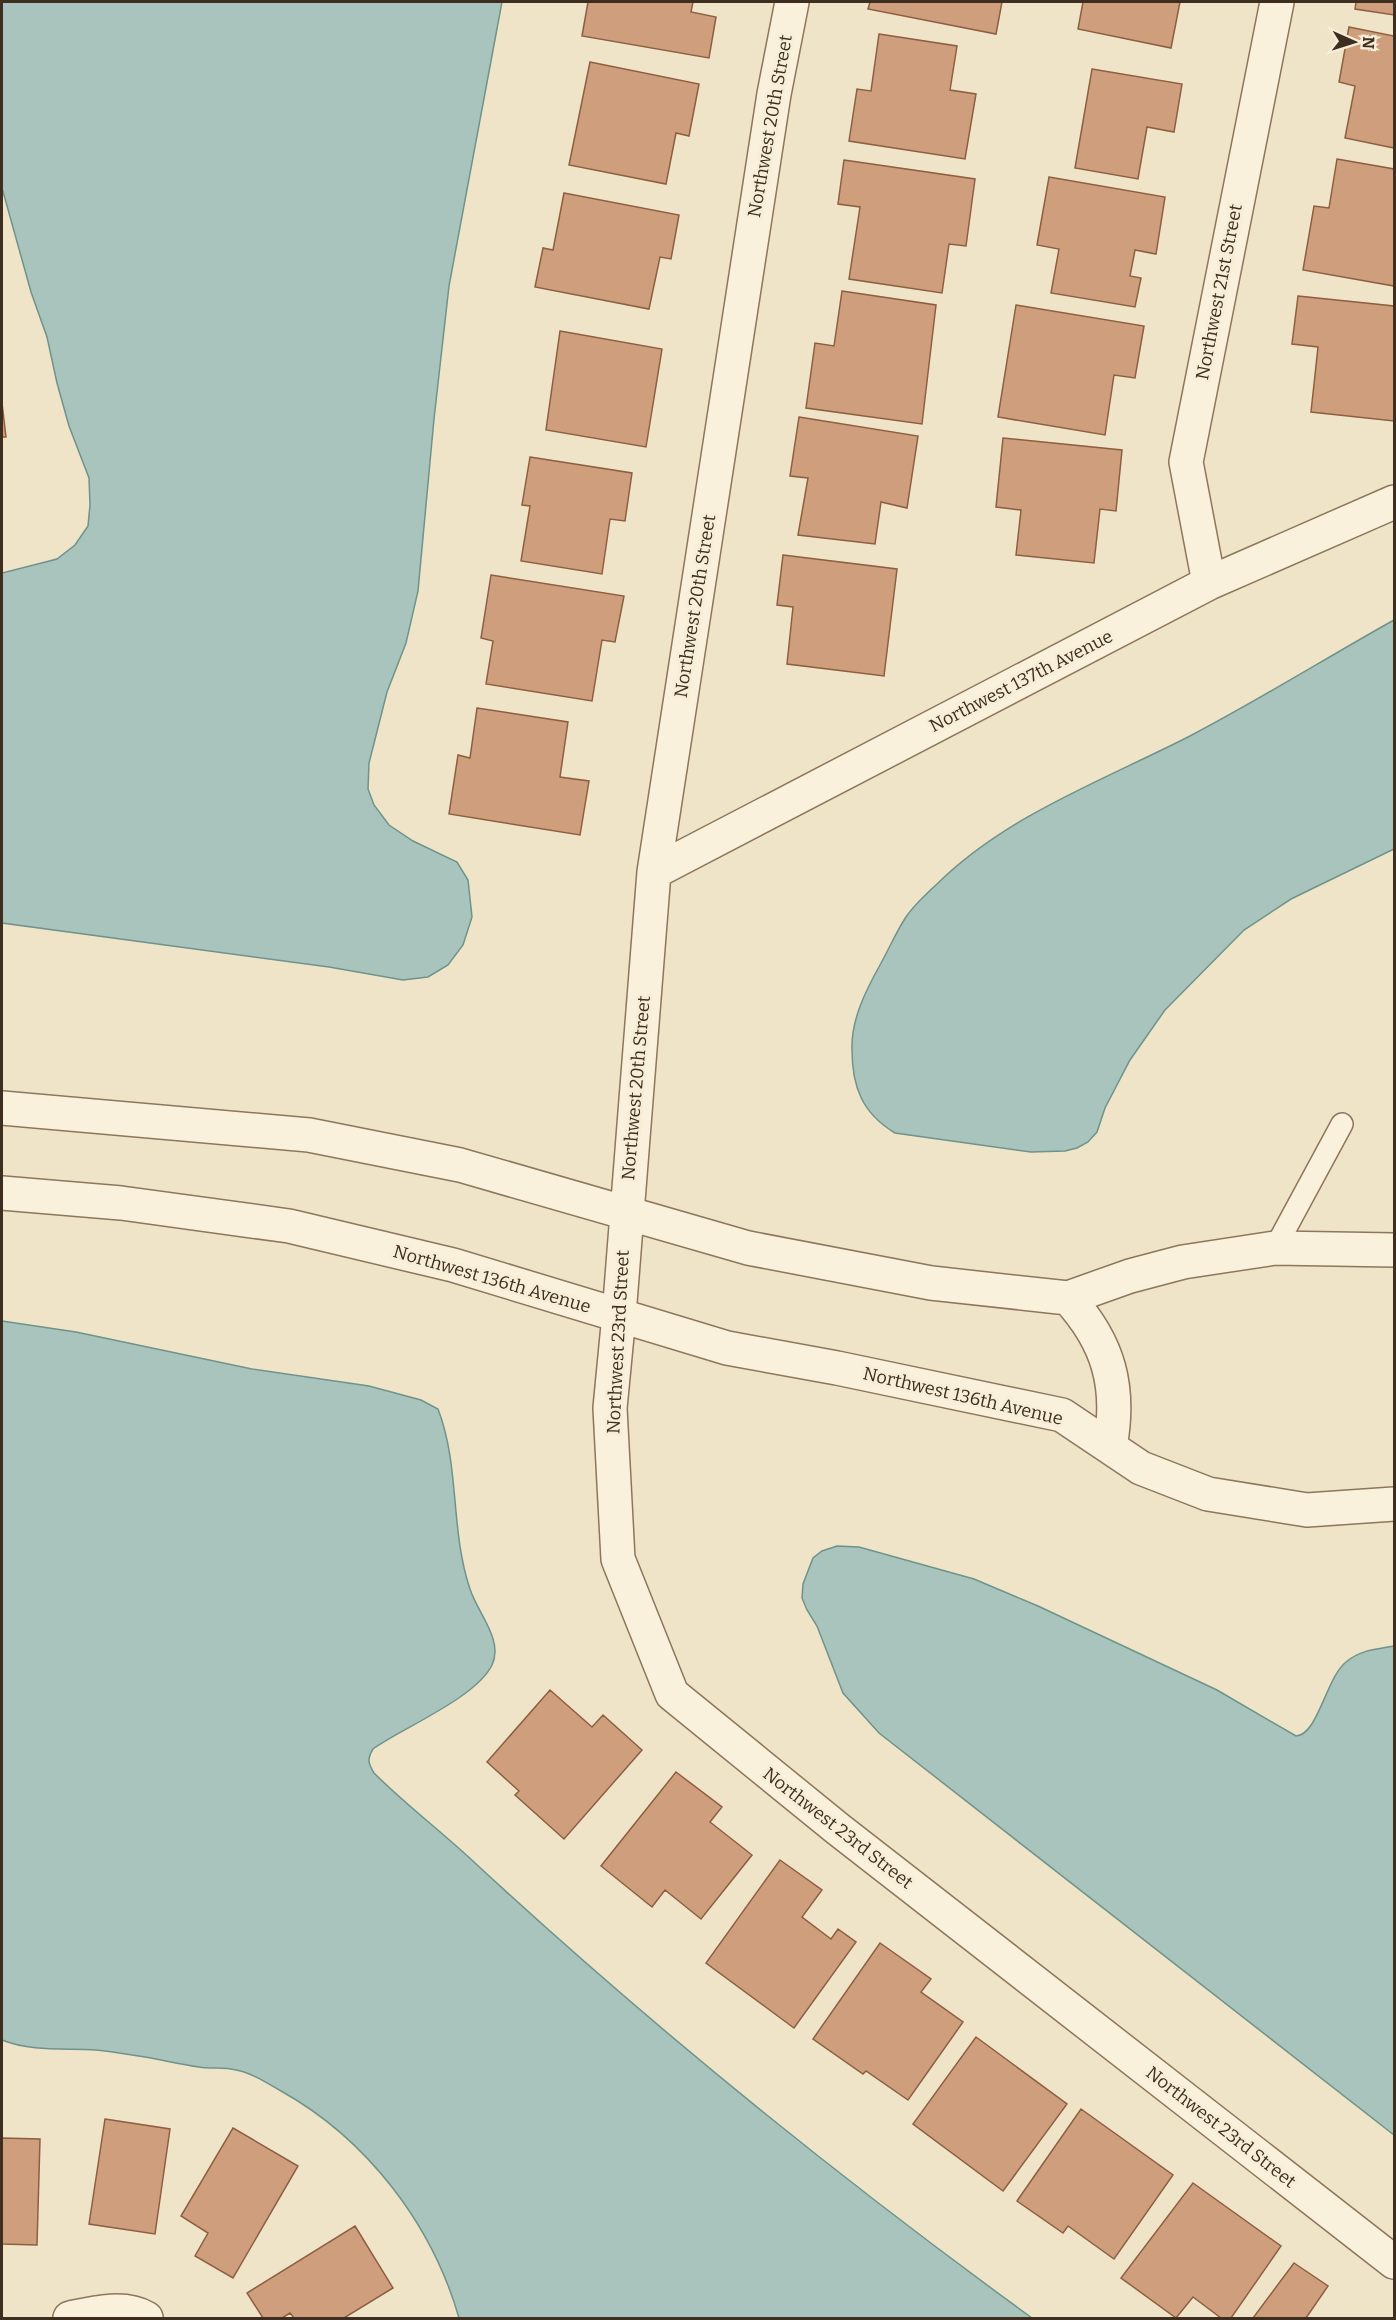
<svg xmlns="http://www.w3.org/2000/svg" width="1396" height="2320" font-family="Bitter,serif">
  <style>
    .water { fill: #a9c4bc; stroke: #6f938a; stroke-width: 1.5 }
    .building { fill: #cf9f7d; stroke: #8d5f41; stroke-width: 1.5 }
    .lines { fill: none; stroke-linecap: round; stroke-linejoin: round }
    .service-casing { stroke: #8d765c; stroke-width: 24 }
    .minor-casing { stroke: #8d765c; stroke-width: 36 }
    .service { stroke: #faf1dc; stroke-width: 21 }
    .minor { stroke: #faf1dc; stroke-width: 33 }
    .labels { text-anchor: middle; stroke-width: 6; stroke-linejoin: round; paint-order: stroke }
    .street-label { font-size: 18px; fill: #3d2e20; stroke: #f7eed8 }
  </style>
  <rect width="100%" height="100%" fill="#f0e4c8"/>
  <path class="water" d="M2,2H502L449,286L434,419L418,591L406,643L387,692L369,763L368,789L374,805L389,825L413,841L457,862L468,880L472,917L463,945L448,965L428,977L403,980L329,967L2,923V573L57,559L75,545L88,526L90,505L89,478L69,426L57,383L47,337L31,292L2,188Z
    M1394,620V849L1291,899L1244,930L1165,1010L1130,1060L1105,1108L1097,1132L1088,1142L1077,1148L1065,1151L1031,1152L895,1133C862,1113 852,1087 852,1049C851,1020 866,990 880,965C889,949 896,932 906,917C914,905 926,894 937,884C1007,815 1104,780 1190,736C1259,700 1326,658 1394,620Z
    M2,1321L76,1332L252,1369L369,1386L421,1400L438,1409C460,1466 450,1530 470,1589C477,1612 504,1640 492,1665C476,1698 402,1728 373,1749C367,1759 368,1763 374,1773C406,1805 442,1832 475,1863C651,2026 838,2177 1032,2318H459C432,2224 367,2139 281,2091C267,2083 252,2073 236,2070C224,2067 211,2069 199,2067C177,2064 155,2058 132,2055C120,2053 108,2051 96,2050C64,2048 32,2052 2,2040Z
    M837,1546L859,1547L974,1579L1038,1606L1217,1690L1296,1736C1318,1735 1326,1678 1346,1662C1360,1650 1377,1649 1394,1646V2135L879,1733L843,1693L817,1626L807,1610L802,1598L803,1584L813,1558L822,1551Z"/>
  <path class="building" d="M588,2H693L691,12L716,17L709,58L582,36Z
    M870,2H1002L996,34L868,9Z
    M1083,2H1180L1171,48L1078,29Z
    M1356,2H1394V15L1355,9Z
    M1349,27L1394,36V148L1345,138L1355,86L1339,82Z
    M879,34L957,46L950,90L976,94L965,159L849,141L857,89L871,91Z
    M590,62L699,84L689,136L676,133L666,184L569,165Z
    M1092,69L1182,84L1174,132L1147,127L1138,179L1075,168Z
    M1337,159L1394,169V286L1303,270L1314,206L1329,208Z
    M844,160L975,179L966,246L949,244L942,293L849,279L860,207L838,204Z
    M1049,177L1165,197L1156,254L1135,250L1130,276L1141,278L1135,307L1051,293L1059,249L1037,245Z
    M564,193L679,215L671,259L660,257L649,309L535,287L543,248L553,250Z
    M842,291L936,305L922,424L806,408L815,343L834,346Z
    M1298,296L1394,306V421L1311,412L1318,347L1292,344Z
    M1016,305L1144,326L1135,378L1114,375L1105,435L998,417Z
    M560,331L662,349L646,447L546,430Z
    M2,403L6,437H2Z
    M799,417L918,436L907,508L881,502L875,544L798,535L808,478L790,476Z
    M1003,438L1122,450L1116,511L1100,509L1094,563L1016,555L1021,510L996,507Z
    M530,457L632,473L625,521L610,519L602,574L521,561L530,506L522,505Z
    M783,555L897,569L884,676L787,664L793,607L777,605Z
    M491,575L624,596L615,642L602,640L592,701L486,684L493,641L481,638Z
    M477,708L568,722L560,777L589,781L580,835L449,814L458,755L470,758Z
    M550,1690L592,1727L603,1715L642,1750L564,1839L515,1795L519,1791L487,1762Z
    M676,1772L722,1807L710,1822L752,1855L701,1919L665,1890L652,1907L601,1866Z
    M780,1860L822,1890L802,1917L831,1939L838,1929L856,1942L794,2028L706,1963Z
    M880,1943L931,1979L921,1992L963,2022L908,2100L866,2071L863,2074L813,2039Z
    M976,2037L1067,2104L1003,2191L913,2124Z
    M1081,2109L1173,2175L1114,2259L1068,2226L1063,2233L1017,2201Z
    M105,2119L170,2129L155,2234L89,2224Z
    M233,2128L298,2166L233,2278L195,2256L208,2233L181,2216Z
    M2,2138L40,2139L37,2245L2,2244Z
    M1193,2183L1281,2246L1231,2318H1221L1193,2297L1176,2318L1121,2278Z
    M355,2226L393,2288L344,2318H294L290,2313L282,2318H263L247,2293Z
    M1294,2263L1328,2286L1306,2318H1253Z"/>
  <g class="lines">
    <g class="service-casing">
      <path id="service" d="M1275,1248L1342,1124"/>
    </g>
    <g class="minor-casing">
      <path id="minor" d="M792,2L774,94L654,872L619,1315L610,1408L618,1559L672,1694L838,1829L1394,2262
        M1209,583L1186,462L1277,2
        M654,872L1209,583L1394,502
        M2,1108L309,1135L460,1165L748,1248L931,1283L1068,1298L1130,1276L1183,1262L1275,1248L1394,1250
        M2,1193L121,1203L289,1226L453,1265L727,1348L837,1368L1062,1415L1141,1468L1208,1494L1307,1510L1394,1504
        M1068,1298C1109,1343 1121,1387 1110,1447
        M70,2318C93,2313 125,2305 146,2318"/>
    </g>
    <use href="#service" class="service"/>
    <use href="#minor" class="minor"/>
  </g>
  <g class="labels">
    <g class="street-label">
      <text transform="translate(770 126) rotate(-80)" y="6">Northwest 20th Street</text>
      <text transform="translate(1219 292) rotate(-79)" y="6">Northwest 21st Street</text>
      <text transform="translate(695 606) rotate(-81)" y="6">Northwest 20th Street</text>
      <text transform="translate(1021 681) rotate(-27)" y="6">Northwest 137th Avenue</text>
      <text transform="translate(636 1088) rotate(-85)" y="6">Northwest 20th Street</text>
      <text transform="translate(492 1279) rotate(16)" y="6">Northwest 136th Avenue</text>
      <text transform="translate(618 1342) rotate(-87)" y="6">Northwest 23rd Street</text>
      <text transform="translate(963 1396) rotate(13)" y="6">Northwest 136th Avenue</text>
      <text transform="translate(838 1828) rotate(38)" y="6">Northwest 23rd Street</text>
      <text transform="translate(1221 2127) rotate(38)" y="6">Northwest 23rd Street</text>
    </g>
  </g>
  <rect width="1396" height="2320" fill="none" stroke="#3d2e20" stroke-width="6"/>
  <g transform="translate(1354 42) rotate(93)" stroke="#f7eed8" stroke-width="4.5" paint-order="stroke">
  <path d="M0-4.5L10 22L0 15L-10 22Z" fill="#3d2e20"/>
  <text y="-9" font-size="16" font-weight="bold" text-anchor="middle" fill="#3d2e20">N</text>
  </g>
</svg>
